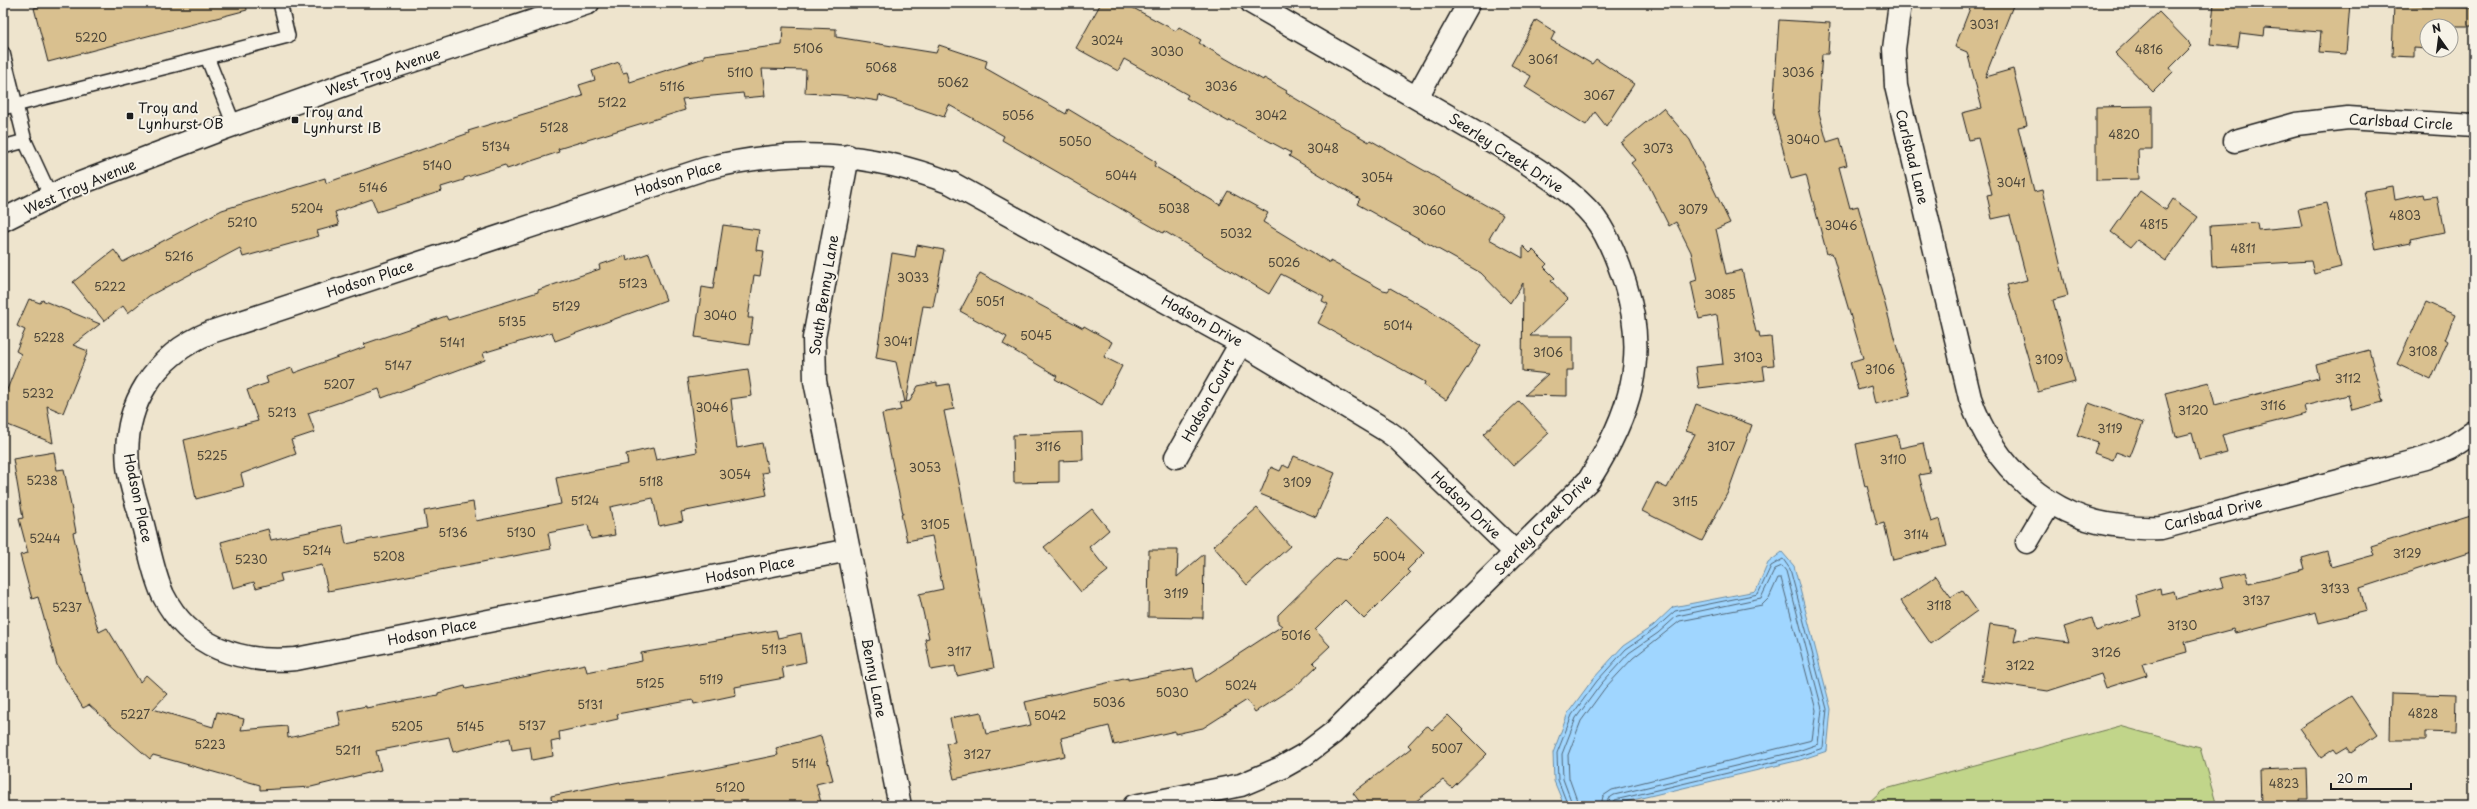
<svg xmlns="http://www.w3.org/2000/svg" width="2477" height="809" font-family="'Playpen Sans',sans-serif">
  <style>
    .green { fill: #c1d58a; stroke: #6e7853 }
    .water { fill: #a0d6ff; stroke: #6b8ca4 }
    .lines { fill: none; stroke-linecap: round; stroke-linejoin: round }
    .shore { stroke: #516677; stroke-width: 1 }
    .building { fill: #d9c08f; stroke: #1c1c1c }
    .lane-casing { stroke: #1c1c1c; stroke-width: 16 }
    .street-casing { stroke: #1c1c1c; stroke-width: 25 }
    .secondary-casing { stroke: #1c1c1c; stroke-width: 25 }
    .lane { stroke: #f7f3e8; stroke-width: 13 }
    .street { stroke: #f7f3e8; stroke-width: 22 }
    .secondary { stroke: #f7f3e8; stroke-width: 22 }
    .poi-dot { fill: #1c1c1c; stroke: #f7f3e8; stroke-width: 1.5 }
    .labels { text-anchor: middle; stroke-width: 4; stroke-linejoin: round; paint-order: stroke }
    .number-label { font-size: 12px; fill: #4b4539 }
    .street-label { font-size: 14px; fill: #1c1c1c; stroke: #f7f3e8 }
    .poi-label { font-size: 14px; fill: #1c1c1c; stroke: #f7f3e8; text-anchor: start }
  </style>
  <rect width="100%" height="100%" fill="#eee4cd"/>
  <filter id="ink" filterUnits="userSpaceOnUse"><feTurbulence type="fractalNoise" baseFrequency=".025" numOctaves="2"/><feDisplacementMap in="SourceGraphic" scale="8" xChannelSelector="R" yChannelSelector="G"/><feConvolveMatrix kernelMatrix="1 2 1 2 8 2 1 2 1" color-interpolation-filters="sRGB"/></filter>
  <g filter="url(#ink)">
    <path class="green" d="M2120,726L2200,748L2217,806H1865L1882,790Z"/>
    <path class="water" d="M1782,552L1794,566L1831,709L1827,751L1800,760L1608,806L1564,805L1554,781L1553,753L1568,713L1593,679L1623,646L1653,626L1673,607L1756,591L1768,563Z"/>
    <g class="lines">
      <path class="shore" d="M1568,806L1558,780L1557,753L1572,715L1597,681L1626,649L1655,629L1675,611L1758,594L1771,566L1783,559L1790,569L1827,709L1823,748L1799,756L1615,800L1612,806
        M1573,806L1563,779L1562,754L1576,718L1601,684L1629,653L1658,633L1677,616L1761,598L1775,569L1782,566L1786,571L1822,709L1818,744L1798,751L1614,795L1608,799L1607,806
        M1579,806L1569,778L1568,755L1581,721L1605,688L1633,658L1680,621L1762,605L1769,598L1778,578H1781L1816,710L1812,740L1612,790L1603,796L1601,806"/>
    </g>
    <path class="building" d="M56,3H246L247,10L48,62L34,8Z
      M1101,3H1124L1176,31L1179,27L1201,40L1199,43L1263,80L1264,78L1287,91L1286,93L1369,142L1370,140L1503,215L1489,239L1523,258V246L1530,253L1533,250L1547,264L1544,267L1555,278L1551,281L1568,299L1530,336H1573V370H1567V396L1525,395L1548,374L1522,371L1523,283L1510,303L1481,273L1357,204L1360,199L1289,156L1291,153L1230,120L1229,122L1186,98L1188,95L1124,59L1118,71L1076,48Z
      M1972,3H2014L1985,77L2013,69L2027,125L2018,127L2034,192L2042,190L2068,296L2053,300L2075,382L2038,392L2007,285L2027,280L2010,215L1992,219L1987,195L1992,194L1978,138L1969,140L1962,113L1982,108L1967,52L1955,47Z
      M2214,3H2350L2346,54L2319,52L2321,32L2265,28L2264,36L2240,33L2238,47L2210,44Z
      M2394,4L2474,8V26H2427V49L2414,48V57L2392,56Z
      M2159,12L2192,46L2170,68L2173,72L2153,92L2115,53Z
      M1536,20L1555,32L1551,40L1592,64L1596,59L1634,84L1606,126L1595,112L1586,125L1525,87L1531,76L1511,65Z
      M1779,20L1830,23L1828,54H1822L1818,109L1827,142L1840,138L1847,165L1839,167L1850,208L1858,206L1910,395L1875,404L1871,386L1858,390L1850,362L1863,358L1832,253L1827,254L1806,175L1791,179L1773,112Z
      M783,27L836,29V37L936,53L939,45L987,61L985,68L1066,114L1068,109L1156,162L1154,166L1220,205L1228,191L1268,213L1263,222L1330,263V261L1383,290L1388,291L1390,288L1429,310L1481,346L1446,400L1424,385L1425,382L1318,323L1328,304L1322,301L1324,296L1281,274L1269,294L1164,231L1163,233L1002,140L1004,136L949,105L944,117L879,95L878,101L841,95L805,93L806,70L762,69L765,96L744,98L743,93L682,99L685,110L558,149L559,152L507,169L505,165L464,178V180L441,187L442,191L377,212L372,199L335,212L339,225L317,231L319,236L243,257L240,248L149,296L128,313L123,306L104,321L73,282L114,250L123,262L222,210L325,178L326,183L469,133L468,131L583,96L579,85L595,80L592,71L619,62L623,73L627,72L630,82L704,58V55L782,45Z
      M2152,106V149H2138L2139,179L2096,180V107Z
      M1663,108L1690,140L1730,223L1716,229L1726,274L1742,270L1756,332H1759L1760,338L1771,337L1774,365L1763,366L1765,380L1699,388L1696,367L1723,364L1717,315L1699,319L1691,282L1697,280L1691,252L1676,222L1669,226L1648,184L1631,163L1635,160L1621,143Z
      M2393,186L2395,200L2423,194L2424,198L2437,196L2444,232L2410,239L2411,243L2376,250L2364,191Z
      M2140,191L2166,210L2173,199L2198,217L2166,261L2137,240L2131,247L2111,232Z
      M2326,203L2341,267L2314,274L2311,261L2212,267L2210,226L2257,223L2258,230L2302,226L2298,209Z
      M723,225L759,230L756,250L764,251L760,276L754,275L748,318H753L749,345L695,337L702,287L713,289Z
      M917,245L944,250L933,307L923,306L906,402L910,401L918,386L937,382V386L949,384L954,409L944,411L961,492L994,668L957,676L955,666L931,670L925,639L929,638L919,594L943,589L932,536L907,541L901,514H903L882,414L901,410L899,403L905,402L896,362L876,358L892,253L915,257Z
      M649,253L666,300L555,341L552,332L483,353L485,360L382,398L379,389L308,413L315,432L291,440L296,454L241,474L244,486L196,499L184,440L258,421L247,390L268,383L266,377L292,368L294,373L365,347L364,344L446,316L448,320L538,292V290L600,269L599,265L626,256L627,261Z
      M980,273L1083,328L1084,326L1112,342L1104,357L1122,366L1102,405L1055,379L1057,376L1003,344L1007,337L960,311Z
      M29,299L40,303L42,300L100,324L73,345L88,351L63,413L47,406L53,443L3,423V400L21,354L16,351L25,330L17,326Z
      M2426,302L2455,315L2445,339L2448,341L2431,380L2397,364Z
      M2369,350L2383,402L2352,410L2348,395L2304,406L2306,414L2222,435L2227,453L2199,460L2192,433L2176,437L2165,393L2209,382L2215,405L2319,378L2316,364Z
      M748,369L752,396L731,399L737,448L762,443L768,472L762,473L767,495L681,512L683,521L659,526L653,498L610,507L615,535L591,539L588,525L548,533L551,549L328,591L322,565L280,574L282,581L256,588L254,582L233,588L221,542L268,529L271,540L342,525L346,544L427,528L424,511L473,502L476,521L561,504L556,478L628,464L626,454L653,448L656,460L697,452L687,378Z
      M1519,401L1549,433L1513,466L1483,434Z
      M2089,403L2143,423L2130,457L2116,452L2113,460L2094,453L2098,442L2077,435Z
      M1696,404L1752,425L1728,492L1702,541L1642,511L1656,483L1667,488L1695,434L1686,431Z
      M1082,432L1083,460L1059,461V482L1014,483L1013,435Z
      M1897,435L1900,448L1923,443L1930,473L1919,475L1931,522L1940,519L1947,546L1893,560L1884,523L1877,525L1867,486L1865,487L1856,444Z
      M54,452L57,470L64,469L76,532L73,533L86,591L99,632L107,628L140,682L146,675L167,694L153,709L213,727L217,712L244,719L241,730L287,726L288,738L341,726L338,712L366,706V708L438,695V693L465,686L466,689L585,664L587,672L642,661L641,653L776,630L778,638L801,633L806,662L782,667L784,678L735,687L736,695L694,704L693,700L617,714L618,719L559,732L560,740L551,742L553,756L532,760L530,747L512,750L510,738L453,752L449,737L376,751L381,770L311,787L260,790V785L153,755L150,759L89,705L83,708L57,665L38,597L32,599L20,555L28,553L19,519L23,518L13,459Z
      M1294,456L1335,473L1316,517L1260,494L1271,467L1280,471L1283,465L1289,468Z
      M1257,508L1290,546L1247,585L1213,546Z
      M1092,509L1109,530L1089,547L1108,571L1081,592L1044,547Z
      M2474,514V551L2360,588L2366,611L2319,623L2316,612L2256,628L2235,633L2233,629L2185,642L2187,652L2143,664L2147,675L2106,688L2101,674L2048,691L1981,681L1990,624L2017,628L2014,642L2032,637L2069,642L2064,627L2092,618L2096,631L2141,616L2136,595L2160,588L2161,594L2174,591L2176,599L2223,587L2220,578L2246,572L2249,583L2305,569L2302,558L2327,551L2331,567L2374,555L2371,546Z
      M1388,518L1424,553L1407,570L1410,573L1364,619L1345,600L1315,630L1330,646L1313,662L1317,666L1297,685L1255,712L1247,700L1203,728L1175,734V731L1114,745L1109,726L1061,738L1065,756L954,779L946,743L955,742L950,718L981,712L986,734L1031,725L1025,702L1128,678V680L1193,668L1196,682L1282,626L1278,623V615L1336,558L1346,560Z
      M1149,550H1178L1177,577L1204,554L1203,618L1148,617Z
      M1936,576L1951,597L1962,590L1977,611L1931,644L1901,601Z
      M2391,693L2456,695L2455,733L2426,732V740H2390Z
      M2351,696L2377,735L2351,753L2347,747L2337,753L2334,749L2321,758L2300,728Z
      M1448,715L1487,754L1452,788L1443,780L1410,806H1363L1353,793L1411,748L1408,745L1424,728L1428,726L1432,730Z
      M821,736L833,780L816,784L822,806H552L551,796L620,782L621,784L710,769L778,755L776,748Z
      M2307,768L2308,799H2299L2300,806H2261L2260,770Z"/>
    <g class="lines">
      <g class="lane-casing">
        <path id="lane" d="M3,53L25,141L51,197
          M207,57L288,36L280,3
          M3,108L207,57L234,125
          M3,147L25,141"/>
      </g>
      <g class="street-casing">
        <path id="street" d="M1900,3L1894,49L1896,86L1970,398C1993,466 2049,519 2121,526C2135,528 2148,529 2161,528L2426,458L2450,448L2474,432
          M1417,97L1469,3
          M2235,141L2296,124L2348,118L2474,126
          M848,156L814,338L815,381L900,806
          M1176,457L1241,343
          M2027,542L2050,503
          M849,550L296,659C241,664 189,647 163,595C153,573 149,548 143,525C138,506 130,486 128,466C122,405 155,355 211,332L704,169C791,147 868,151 951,183L1241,343L1387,431L1398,439L1516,553
          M1134,806L1241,785L1281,768L1304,755L1333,733L1589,480C1630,415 1649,358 1625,283C1618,261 1608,235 1594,217C1569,187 1533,167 1500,146L1252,3"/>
      </g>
      <g class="secondary-casing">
        <path id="secondary" d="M3,220L65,189L222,129L397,66L588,3"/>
      </g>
      <use href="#lane" class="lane"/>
      <use href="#street" class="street"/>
      <use href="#secondary" class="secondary"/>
    </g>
  </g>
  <g class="poi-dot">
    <rect x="126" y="112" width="8" height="8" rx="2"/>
    <rect x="291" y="116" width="8" height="8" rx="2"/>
  </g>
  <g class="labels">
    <g class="number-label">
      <text x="1984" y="29">3031</text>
      <text x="91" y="42">5220</text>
      <text x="1107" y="45">3024</text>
      <text x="808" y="53">5106</text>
      <text x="2149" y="54">4816</text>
      <text x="1167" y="56">3030</text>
      <text x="1543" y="64">3061</text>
      <text x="881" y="72">5068</text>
      <text x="740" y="77">5110</text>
      <text x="1798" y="77">3036</text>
      <text x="953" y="87">5062</text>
      <text x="672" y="91">5116</text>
      <text x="1221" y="91">3036</text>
      <text x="1599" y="100">3067</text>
      <text x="612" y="107">5122</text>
      <text x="1018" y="120">5056</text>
      <text x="1271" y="120">3042</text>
      <text x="554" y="132">5128</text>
      <text x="2124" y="139">4820</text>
      <text x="1803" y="144">3040</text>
      <text x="1075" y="146">5050</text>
      <text x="496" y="151">5134</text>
      <text x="1323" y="153">3048</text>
      <text x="1658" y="153">3073</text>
      <text x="437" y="170">5140</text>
      <text x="1121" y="180">5044</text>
      <text x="1377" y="182">3054</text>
      <text x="2011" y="187">3041</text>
      <text x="373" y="192">5146</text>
      <text x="307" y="213">5204</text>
      <text x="1174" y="213">5038</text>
      <text x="1693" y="214">3079</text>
      <text x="1429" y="215">3060</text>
      <text x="2405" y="220">4803</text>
      <text x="242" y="227">5210</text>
      <text x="2154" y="229">4815</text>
      <text x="1841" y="230">3046</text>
      <text x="1236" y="238">5032</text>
      <text x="2243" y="253">4811</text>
      <text x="179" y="261">5216</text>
      <text x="1284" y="267">5026</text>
      <text x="913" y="282">3033</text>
      <text x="633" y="288">5123</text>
      <text x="110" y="291">5222</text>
      <text x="1720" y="299">3085</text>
      <text x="990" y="306">5051</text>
      <text x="566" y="311">5129</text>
      <text x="720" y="320">3040</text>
      <text x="512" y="326">5135</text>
      <text x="1398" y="330">5014</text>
      <text x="1036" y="340">5045</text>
      <text x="49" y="342">5228</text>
      <text x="898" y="346">3041</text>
      <text x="452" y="347">5141</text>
      <text x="2423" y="356">3108</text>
      <text x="1548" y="357">3106</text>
      <text x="1748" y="362">3103</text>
      <text x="2049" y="364">3109</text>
      <text x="398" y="370">5147</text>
      <text x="1880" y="374">3106</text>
      <text x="2348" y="383">3112</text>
      <text x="339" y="389">5207</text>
      <text x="38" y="398">5232</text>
      <text x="2273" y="410">3116</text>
      <text x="712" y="412">3046</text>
      <text x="2193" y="415">3120</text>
      <text x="282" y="417">5213</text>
      <text x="2110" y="433">3119</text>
      <text x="1048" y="451">3116</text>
      <text x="1721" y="451">3107</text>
      <text x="212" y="460">5225</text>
      <text x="1893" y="464">3110</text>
      <text x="925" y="472">3053</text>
      <text x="735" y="479">3054</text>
      <text x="42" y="485">5238</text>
      <text x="651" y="486">5118</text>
      <text x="1297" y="487">3109</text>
      <text x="585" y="505">5124</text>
      <text x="1685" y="506">3115</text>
      <text x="935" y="529">3105</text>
      <text x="453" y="537">5136</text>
      <text x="521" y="537">5130</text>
      <text x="1916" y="539">3114</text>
      <text x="45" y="543">5244</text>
      <text x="317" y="555">5214</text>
      <text x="2407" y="558">3129</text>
      <text x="389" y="561">5208</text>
      <text x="1389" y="561">5004</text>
      <text x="251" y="564">5230</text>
      <text x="2335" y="593">3133</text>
      <text x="1176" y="598">3119</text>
      <text x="2256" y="605">3137</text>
      <text x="1939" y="610">3118</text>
      <text x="67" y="612">5237</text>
      <text x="2182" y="630">3130</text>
      <text x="1296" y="640">5016</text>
      <text x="774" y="654">5113</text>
      <text x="959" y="656">3117</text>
      <text x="2106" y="657">3126</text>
      <text x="2020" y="670">3122</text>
      <text x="711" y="684">5119</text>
      <text x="650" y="688">5125</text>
      <text x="1241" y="690">5024</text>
      <text x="1172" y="697">5030</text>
      <text x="1109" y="707">5036</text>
      <text x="590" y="709">5131</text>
      <text x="2423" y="718">4828</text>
      <text x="135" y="719">5227</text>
      <text x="1050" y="720">5042</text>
      <text x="532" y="730">5137</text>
      <text x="407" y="731">5205</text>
      <text x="470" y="731">5145</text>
      <text x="210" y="749">5223</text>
      <text x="1447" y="753">5007</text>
      <text x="348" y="755">5211</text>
      <text x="977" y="759">3127</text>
      <text x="804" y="768">5114</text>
      <text x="2284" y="788">4823</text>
      <text x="730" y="792">5120</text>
    </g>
    <g class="street-label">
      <text transform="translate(383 72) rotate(-19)" y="5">West Troy Avenue</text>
      <text transform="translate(2401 122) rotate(3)" y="5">Carlsbad Circle</text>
      <text transform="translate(1506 153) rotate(33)" y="5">Seerley Creek Drive</text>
      <text transform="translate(1912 157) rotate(76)" y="5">Carlsbad Lane</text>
      <text transform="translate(678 178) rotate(-17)" y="5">Hodson Place</text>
      <text transform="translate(80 187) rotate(-23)" y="5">West Troy Avenue</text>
      <text transform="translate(370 279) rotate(-18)" y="5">Hodson Place</text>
      <text transform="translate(824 295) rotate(-81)" y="5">South Benny Lane</text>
      <text transform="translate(1202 321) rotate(29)" y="5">Hodson Drive</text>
      <text transform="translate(1208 400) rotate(-61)" y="5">Hodson Court</text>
      <text transform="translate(138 498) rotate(78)" y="5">Hodson Place</text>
      <text transform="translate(1466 505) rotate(44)" y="5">Hodson Drive</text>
      <text transform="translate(2213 514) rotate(-14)" y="5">Carlsbad Drive</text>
      <text transform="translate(1543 525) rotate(-46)" y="5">Seerley Creek Drive</text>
      <text transform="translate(750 570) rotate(-11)" y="5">Hodson Place</text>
      <text transform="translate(432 632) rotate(-11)" y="5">Hodson Place</text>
      <text transform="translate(874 678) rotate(79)" y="5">Benny Lane</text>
    </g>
    <g class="poi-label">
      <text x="138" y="113">Troy and<tspan x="138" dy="16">Lynhurst OB</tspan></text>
      <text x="303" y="117">Troy and<tspan x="303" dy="16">Lynhurst IB</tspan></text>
    </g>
  </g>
  <rect width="2477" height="809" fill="none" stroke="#f7f3e8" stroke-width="16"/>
  <rect x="8" y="8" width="2461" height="793" fill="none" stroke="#1c1c1c" stroke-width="1.5" filter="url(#ink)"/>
  <g transform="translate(2439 38) rotate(346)"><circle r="19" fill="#f7f3e8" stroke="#9f9d96"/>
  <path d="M0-3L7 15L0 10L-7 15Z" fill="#1c1c1c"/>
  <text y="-6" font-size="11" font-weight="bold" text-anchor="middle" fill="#1c1c1c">N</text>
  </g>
  <path d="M2331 783v6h80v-6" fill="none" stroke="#1c1c1c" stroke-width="2"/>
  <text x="2337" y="783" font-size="12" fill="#1c1c1c" stroke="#f7f3e8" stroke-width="3" paint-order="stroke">20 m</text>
</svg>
